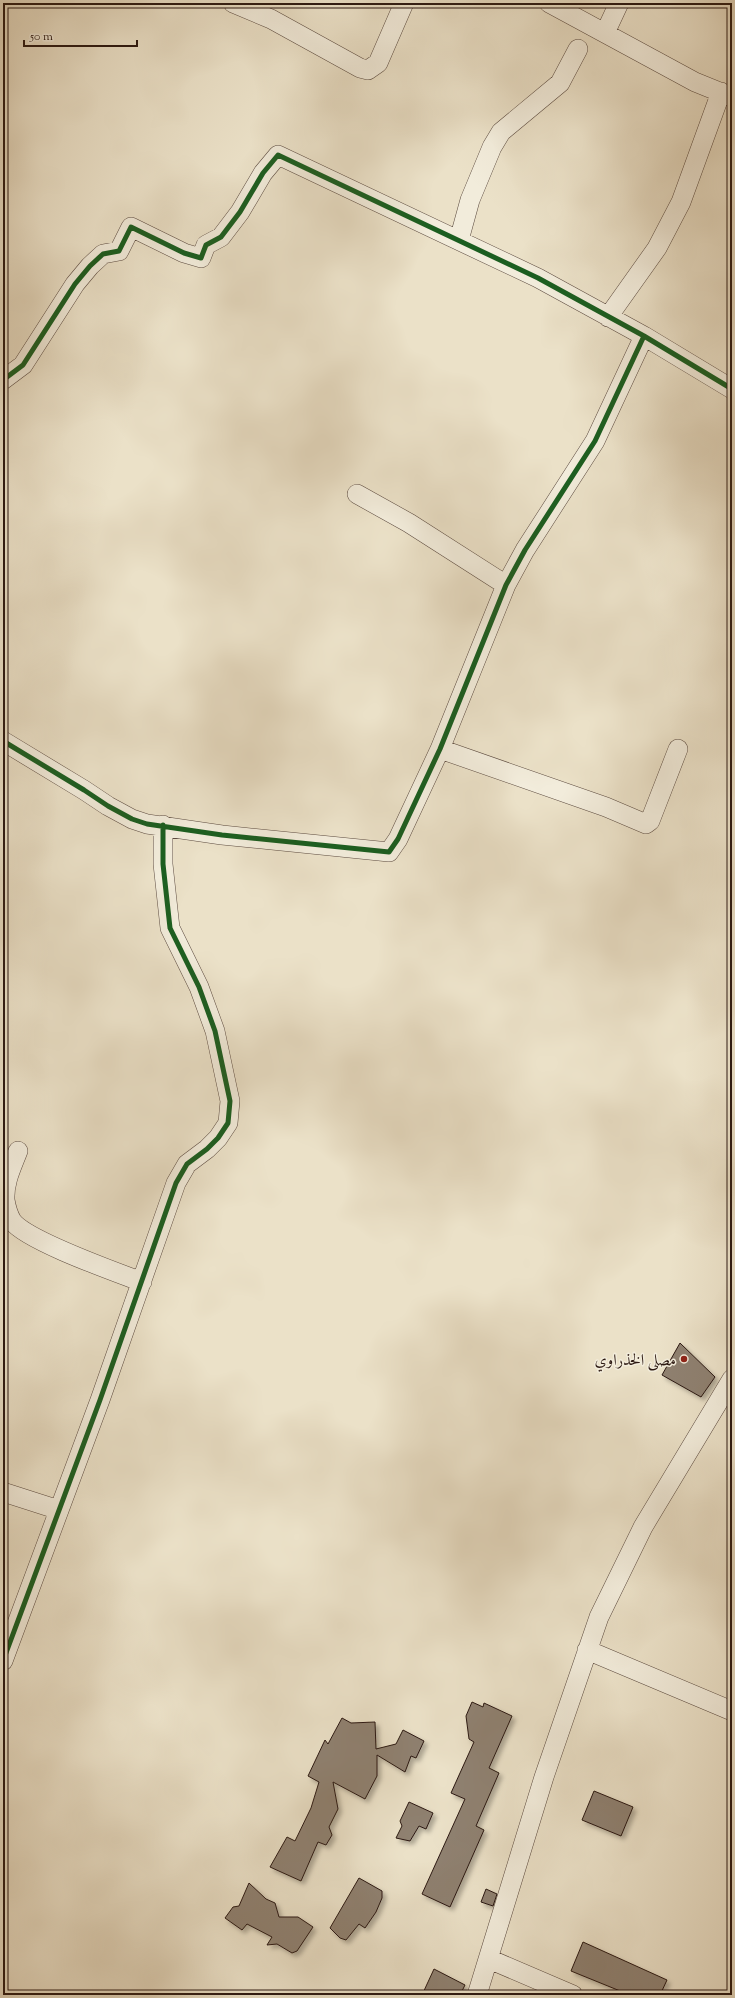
<svg xmlns="http://www.w3.org/2000/svg" width="735" height="1998" font-family="'Sorts Mill Goudy',Amiri,serif">
  <style>
    .building { fill: #8f8171; stroke: #2c1912; filter: url(#shadow) }
    .lines { fill: none; stroke-linecap: round; stroke-linejoin: round }
    .minor-casing { stroke: #5c4b40; stroke-width: 20 }
    .minor { stroke: #f2ecdb; stroke-width: 19 }
    .cycleway-casing { stroke: #f2ecdb; stroke-width: 8 }
    .cycleway { stroke: #1b5e20; stroke-width: 5 }
    .poi-dot { fill: #8f2418; stroke: #f2ecdb; stroke-width: 1.5 }
    .labels { text-anchor: middle; stroke-width: 3; stroke-linejoin: round; paint-order: stroke }
    .poi-label { font-size: 16px; fill: #2c1912; stroke: #f2ecdb; text-anchor: end }
  </style>
  <defs>
    <filter id="shadow"><feDropShadow dx="3.5" dy="3.5" stdDeviation="2" flood-color="#0004"/></filter>
  </defs>
  <rect width="100%" height="100%" fill="#ebe1c8"/>
  <filter id="stains"><feTurbulence type="fractalNoise" baseFrequency=".005" numOctaves="4"/><feColorMatrix values="0 0 0 0 .2 0 0 0 0 .09 0 0 0 0 .02 0 0 0 .5 -.17"/></filter>
  <radialGradient id="worn" r=".72"><stop offset=".6" stop-color="#630" stop-opacity="0"/><stop offset="1" stop-color="#630" stop-opacity=".3"/></radialGradient>
  <path class="building" d="M680,1343L715,1377L701,1397L662,1375Z
    M472,1702L483,1707L484,1703L512,1716L489,1768L499,1773L476,1826L484,1830L450,1907L422,1894L465,1799L451,1793L474,1742L469,1739L466,1716Z
    M342,1718L351,1723L375,1722L376,1749L396,1744L403,1730L424,1741L416,1758L411,1756L405,1772L377,1755V1776L365,1799L333,1782L338,1809L329,1827L332,1835L326,1845L318,1842L301,1881L270,1867L287,1837L295,1841L311,1808L319,1782L308,1776L325,1740L328,1744Z
    M594,1791L633,1807L621,1836L582,1820Z
    M409,1802L433,1813L426,1829L419,1826L410,1841L396,1838L402,1826L400,1821Z
    M359,1878L382,1891V1898L376,1912L365,1928L359,1924L346,1940L340,1938L330,1928Z
    M249,1883L266,1899L275,1903L279,1917H298L313,1927L297,1951L292,1953L277,1944L267,1945L272,1937L247,1924L242,1930L225,1918L233,1907L239,1906Z
    M486,1889L497,1894L493,1906L481,1902Z
    M583,1942L667,1980L660,1995H630L571,1971Z
    M434,1969L465,1985L460,1995H422Z"/>
  <g class="lines">
    <g class="minor-casing">
      <path id="minor" d="M233,3L271,19L360,68L368,70L378,63L404,3
        M549,3L695,82L732,97
        M605,33L619,3
        M459,240L470,200L492,147L501,132L560,83L578,49
        M608,317L657,248L681,202L721,92
        M3,380L23,365L75,284L90,266L103,254L119,251L131,227L184,253L201,258L206,245L221,237L240,212L263,173L278,155L538,278L644,336L732,389
        M357,494L409,523L506,585
        M3,741L84,790L108,806L132,819L147,824L222,835L389,852L398,839L440,749L506,585L525,550L595,441L644,336
        M440,749L606,807L646,824L650,821L678,749
        M18,1151C12,1167 4,1182 5,1200C6,1206 9,1216 12,1221C27,1241 116,1272 142,1282
        M3,1492L59,1510
        M587,1650L732,1711
        M3,1661L100,1400L176,1183L187,1164L207,1149L218,1138L228,1123L230,1101L215,1031L199,987L170,928L163,864V825
        M489,1959L573,1995
        M477,1995L544,1777L599,1617L643,1527L732,1379"/>
    </g>
    <use href="#minor" class="minor"/>
    <g class="cycleway-casing">
      <path id="cycleway" d="M3,380L23,365L75,284L90,266L103,254L119,251L131,227L184,253L201,258L206,245L221,237L240,212L263,173L278,155L538,278L644,336L732,389
        M3,741L84,790L108,806L132,819L147,824L222,835L389,852L398,839L440,749L506,585L525,550L595,441L644,336
        M3,1661L100,1400L176,1183L187,1164L207,1149L218,1138L228,1123L230,1101L215,1031L199,987L170,928L163,864V825"/>
    </g>
    <use href="#cycleway" class="cycleway"/>
  </g>
  <circle class="poi-dot" cx="684" cy="1359" r="4"/>
  <g class="labels">
    <g class="poi-label">
      <text x="676" y="1365">مصلى الخذراوي</text>
    </g>
  </g>
  <rect width="735" height="1998" fill="none" stroke="#ebe1c8" stroke-width="16"/>
  <rect x="4" y="4" width="727" height="1990" fill="none" stroke="#2c1912" stroke-width="2"/>
  <rect x="8" y="8" width="719" height="1982" fill="none" stroke="#2c1912"/>
  <path d="M24 40v6h113v-6" fill="none" stroke="#2c1912" stroke-width="2"/>
  <text x="30" y="40" font-size="12" fill="#2c1912" stroke="#f2ecdb" stroke-width="3" paint-order="stroke">50 m</text>
  <rect width="100%" height="100%" filter="url(#stains)"/>
  <rect width="100%" height="100%" fill="url(#worn)"/>
</svg>
